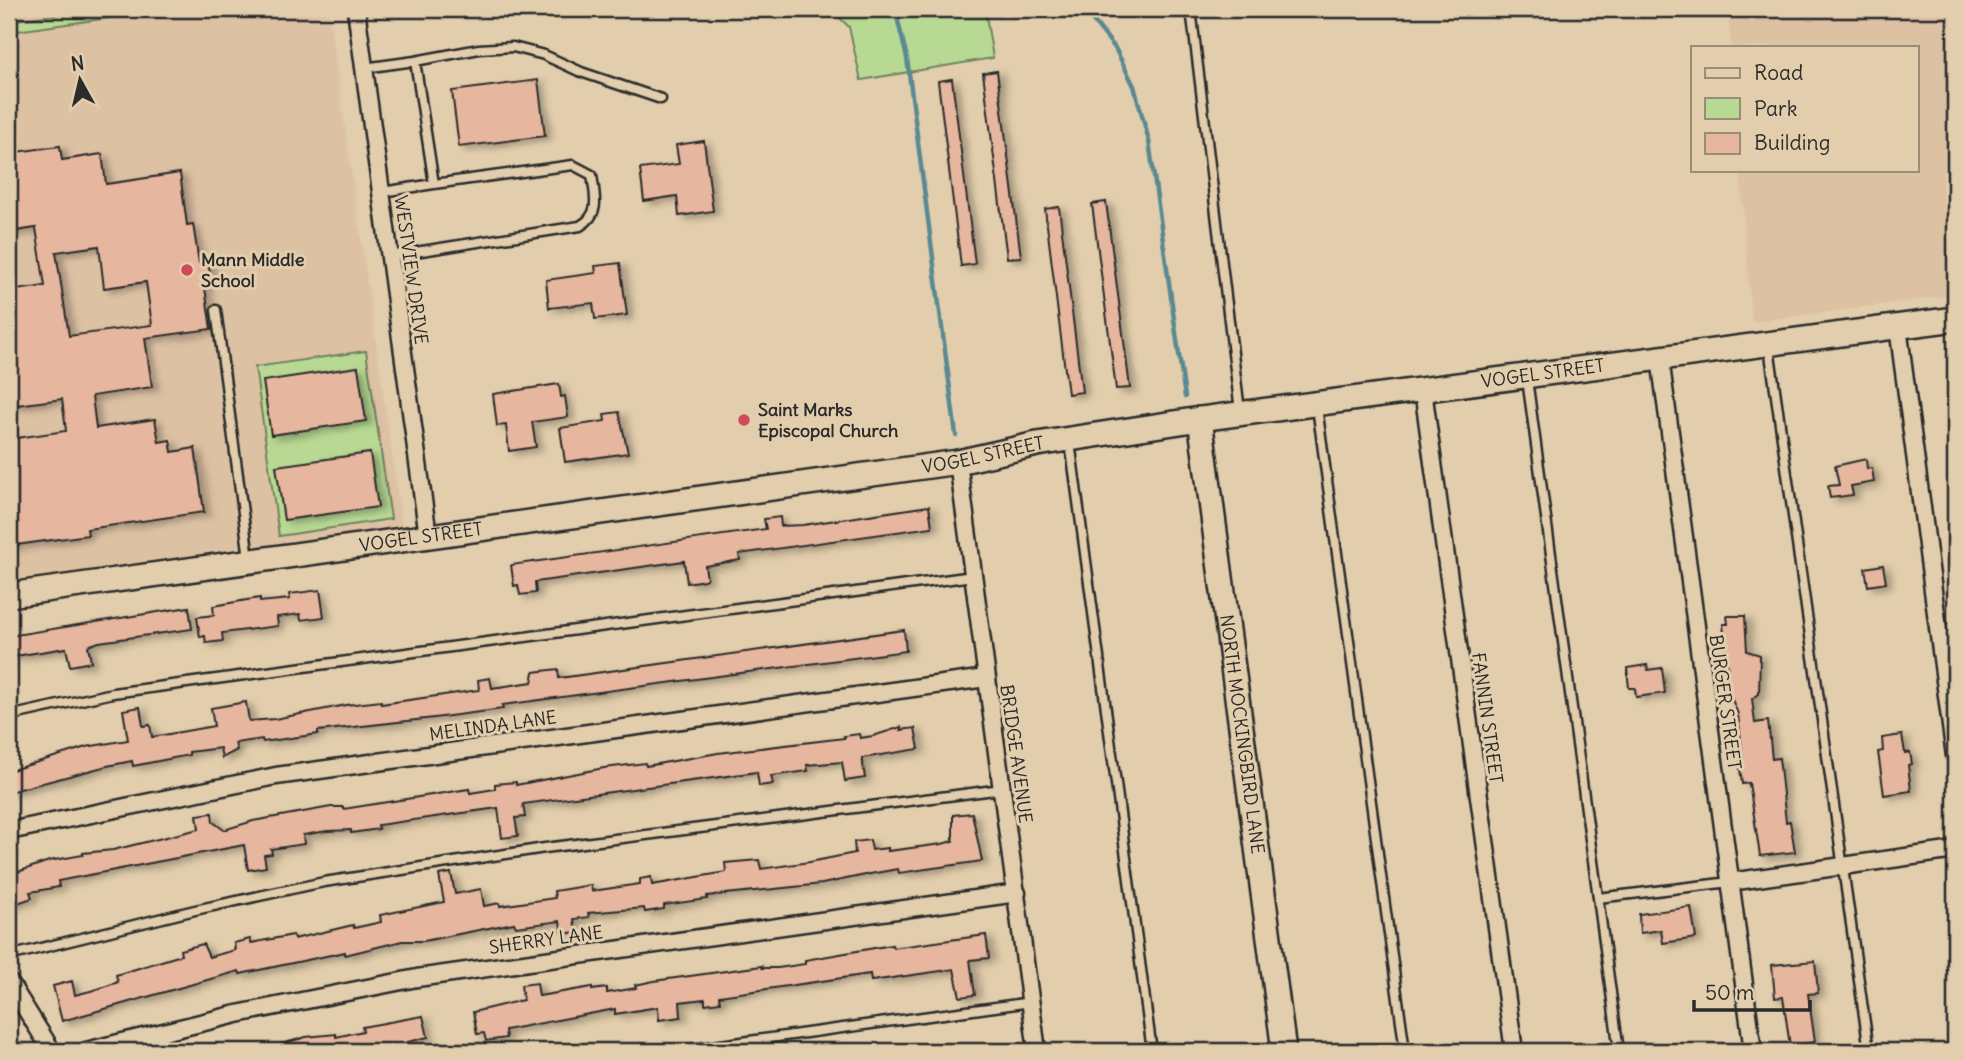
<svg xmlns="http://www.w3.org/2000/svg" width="1964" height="1060" font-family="Delius,sans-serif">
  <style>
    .built { fill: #ddc1a3 }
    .green { fill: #b8d993; stroke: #72825f; stroke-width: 2 }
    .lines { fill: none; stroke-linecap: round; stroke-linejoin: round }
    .stream { stroke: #5a8992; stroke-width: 4.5 }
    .building { fill: #e7b69f; stroke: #2b2b2b; stroke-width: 2; fill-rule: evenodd; filter: url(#shadow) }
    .lane-casing { stroke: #2b2b2b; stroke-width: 13 }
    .street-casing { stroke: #2b2b2b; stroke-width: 21 }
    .secondary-casing { stroke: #2b2b2b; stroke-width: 28 }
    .lane { stroke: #e2ceac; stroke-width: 8 }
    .street { stroke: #e2ceac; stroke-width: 16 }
    .secondary { stroke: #e2ceac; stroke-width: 23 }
    .poi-dot { fill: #d1495b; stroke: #e2ceac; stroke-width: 2.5 }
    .labels { text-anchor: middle; stroke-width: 6; stroke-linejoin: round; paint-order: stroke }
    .poi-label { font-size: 18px; font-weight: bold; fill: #2b2b2b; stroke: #e2ceac; text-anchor: start }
    .street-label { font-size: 18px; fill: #2b2b2b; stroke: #e2ceac }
  </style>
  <defs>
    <filter id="shadow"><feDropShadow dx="6" dy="3.5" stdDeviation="3.5" flood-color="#0004"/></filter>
  </defs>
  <rect width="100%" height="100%" fill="#e2ceac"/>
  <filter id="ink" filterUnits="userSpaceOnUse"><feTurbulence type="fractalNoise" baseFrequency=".0143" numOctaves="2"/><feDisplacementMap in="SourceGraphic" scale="14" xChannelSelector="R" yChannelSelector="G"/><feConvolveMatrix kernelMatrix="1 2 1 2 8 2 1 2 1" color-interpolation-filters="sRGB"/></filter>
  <g filter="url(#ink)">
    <path class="built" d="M9,9H328L403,531L9,583Z
      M1728,9H1955V295L1752,322L1740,170H1917V47H1731Z"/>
    <path class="green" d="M96,9H173L9,32V21Z
      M831,9H985L993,58L861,80L849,27Z
      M366,351L391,519L279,536L255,367Z"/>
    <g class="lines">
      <path class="stream" d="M895,9L907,58L956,435
        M1084,9L1115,48L1134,86L1149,141L1185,397"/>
    </g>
    <path class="building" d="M997,71L1021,257L1007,258L983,73Z
      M952,79L975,264L961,266L938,81Z
      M538,80L545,136L459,147L452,91Z
      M704,141L713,211L679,216L677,196L644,201L640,169L679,164L676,145Z
      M60,146L62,160L102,154L106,184L180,173L187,225L193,224L199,263L208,261L211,280L204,281L211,329L145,338L152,387L92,396L96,428L155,419L159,442L170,440L172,452L195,448L204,512L87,529L88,535L9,546V439L66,431L62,399L9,406V291L45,286L36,228L9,232V153ZM99,246L104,288L146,282L152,325L69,336L56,252Z
      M1106,202L1130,388L1116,389L1092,204Z
      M1059,207L1082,392L1068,394L1045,209Z
      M620,263L627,315L595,319L593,303L549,308L546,280L596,273L595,266Z
      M358,367L366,421L271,435L263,381Z
      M559,384L561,397L565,396L568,417L532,422L536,447L509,451L506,425L497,426L493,394Z
      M619,412L628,453L565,462L560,428L605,421L604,414Z
      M370,453L378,507L284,520L276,466Z
      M1866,459L1867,469L1872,468L1874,482L1851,486L1853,495L1830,498L1828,486L1839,485L1835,466Z
      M929,506L932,527L739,554L740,560L705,566L707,578L704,580L687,583L684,561L535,582L536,593L520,595L518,585L514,586L511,565L766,529L764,519L780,517L781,526L803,525Z
      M1883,565L1886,583L1868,586L1865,568Z
      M320,590L324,617L301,620L300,614L277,617L278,626L222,633L223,641L206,643L205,636L200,637L197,617L214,615L213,606L247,600L260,598V602L290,599L289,594Z
      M189,607L192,629L99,642L88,646L91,662L70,666L66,648L9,657V636Z
      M1727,616H1745L1747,651L1760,655L1759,694L1752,699L1755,723L1768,721L1772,759L1779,758L1786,822L1790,821L1795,852L1760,856L1749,783L1742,784L1739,761L1743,760L1738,714L1725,683L1724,670H1728L1723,624H1728Z
      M904,630L906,651L502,705L503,709L434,718L318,731V734L305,736L263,742L262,739L235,743L237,750L222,758L220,748L189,752V755L133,766L132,761L107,766L9,792V771L86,747L128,740L123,710L140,707L143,726L150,725L152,737L214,726L211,708L246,702L249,721L275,719L346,705L381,701V704L479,690L478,680L490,678L492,688L532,682L534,672L558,669L559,678Z
      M1647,665L1648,670L1662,668L1665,693L1636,697L1635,688H1629L1627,668Z
      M901,727V730L915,728L919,749L862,758L865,778L845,781L842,762L807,765L808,771L771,776L773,784L759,786L757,772L523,804L525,817L515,818L518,836L502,838L498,808L378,825L379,829L351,833V830L327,831L303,835L304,844L271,849L272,854L264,855L266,867L248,870L244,845L58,881L59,887L30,892L32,898L9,906V875L49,861L83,855V853L113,850L199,829L197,815L212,813L213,822L224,830L253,821L331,807H343L344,809L469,789L470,793L495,789V784L516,782V785L604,768L645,763L646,766L718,753L845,738L844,736L859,734L860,738L873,736Z
      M1902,735L1905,753L1910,752L1912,764L1908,765L1911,791L1884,795L1878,752L1883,751L1882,738Z
      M972,813L982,861L899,873L898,869L870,874L822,884L707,896V899L664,905V909L645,912L644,908L588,913L589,917L574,919L576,932L562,934L560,921L516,927L514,923L424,941H402L345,955V952L240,974L239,971L62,1021L53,986L72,981L75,995L98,989L118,982L116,975L181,955L180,950L203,944L209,957L235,950L234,943L250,939L251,943L293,935L294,939L353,925L354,928L381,922L380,915L444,902L439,875L451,873L455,894L481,889L484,906L500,903V906L555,898L554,891L591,885L592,891L640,884V879L651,877L652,885L726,872L725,863L759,860L761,869L810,862L855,853L854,842L870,840L872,850L888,848V851L942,844L953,841V815Z
      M1691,907L1696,938L1663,943L1661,930L1640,933L1639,914Z
      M986,935L989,958L970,960L975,995L960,997L954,969L871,981L870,974L719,996L720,1002L705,1004V999L680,1002L681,1017L659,1020L658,1007L615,1014V1009L505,1030L506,1038L486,1041L484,1033L477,1034L473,1012L523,1000L521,985L537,983L539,996L592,987V990L607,988V993L636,988L635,985L654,981L762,966V968H778L805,964V960L892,945L893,948Z
      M1815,961L1818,993L1808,994L1815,1042L1790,1046L1783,997L1775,998L1772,965Z
      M423,1016L428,1037L408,1042L411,1051H390L389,1047L371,1051H269L268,1048L306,1037L336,1034V1037L363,1031L362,1027Z"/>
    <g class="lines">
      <g class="lane-casing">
        <path id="lane" d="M1191,9L1240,411
          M415,61L479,49L513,47L544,55L581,72L661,99
          M364,68L415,61L434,184L573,165L592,175C595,197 601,214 580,226L390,256
          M9,115V117
          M382,192L434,184
          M216,310L249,558
          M1769,347L1869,1051
          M1527,379L1619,1051
          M1317,407L1405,1051
          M1070,442L1152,1051
          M9,716L113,693L973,576
          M1598,898L1730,882
          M9,956L195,910L324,882L545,848L1002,789
          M676,1051L1031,1002"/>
      </g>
      <g class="street-casing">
        <path id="street" d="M356,9L428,536
          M1898,327L1955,756
          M1660,358L1753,1051
          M1423,390L1514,1051
          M958,462L1037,1051
          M9,831L276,776L986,678
          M1730,882L1955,850
          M9,982L52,1051
          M86,1051L237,1014L417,978L1017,893"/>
      </g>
      <g class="secondary-casing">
        <g id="secondary">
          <path id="s1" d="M1200,419L1284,1051"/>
          <path id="s2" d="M9,595L958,462L1037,444L1200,419L1955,319"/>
        </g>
      </g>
      <use href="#lane" class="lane"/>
      <use href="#street" class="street"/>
      <use href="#secondary" class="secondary"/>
    </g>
  </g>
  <g class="poi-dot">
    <circle cx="187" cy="270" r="7"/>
    <circle cx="744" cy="420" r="7"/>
  </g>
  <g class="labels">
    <g class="poi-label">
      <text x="201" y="266">Mann Middle<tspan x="201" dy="21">School</tspan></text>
      <text x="758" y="416">Saint Marks<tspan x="758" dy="21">Episcopal Church</tspan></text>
    </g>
    <g class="street-label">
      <text transform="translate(411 270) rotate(82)" y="6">WESTVIEW DRIVE</text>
      <text dy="6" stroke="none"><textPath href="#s2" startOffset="1550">VOGEL STREET</textPath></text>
      <text dy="6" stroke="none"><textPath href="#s2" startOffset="984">VOGEL STREET</textPath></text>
      <text dy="6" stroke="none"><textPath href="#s2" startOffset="416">VOGEL STREET</textPath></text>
      <text transform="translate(1725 702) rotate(82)" y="6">BURGER STREET</text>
      <text transform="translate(1487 718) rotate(82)" y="6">FANNIN STREET</text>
      <text transform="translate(493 726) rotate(-8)" y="6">MELINDA LANE</text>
      <text dy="6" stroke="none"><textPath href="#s1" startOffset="318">NORTH MOCKINGBIRD LANE</textPath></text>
      <text transform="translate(1016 754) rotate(82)" y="6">BRIDGE AVENUE</text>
      <text transform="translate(546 940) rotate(-8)" y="6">SHERRY LANE</text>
    </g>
  </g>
  <rect width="1964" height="1060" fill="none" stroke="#e2ceac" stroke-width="35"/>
  <rect x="18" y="18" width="1929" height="1025" fill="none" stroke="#2b2b2b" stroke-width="2.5" filter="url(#ink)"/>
  <rect x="1691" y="46" width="228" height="126" fill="#e2ceac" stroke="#998d78" stroke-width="2"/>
  <rect x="1705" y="68" width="35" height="10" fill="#e2ceac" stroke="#998d78" stroke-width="2"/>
  <text x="1754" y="80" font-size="21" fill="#2b2b2b">Road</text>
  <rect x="1705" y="98" width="35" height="21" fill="#b8d993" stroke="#998d78" stroke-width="2"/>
  <text x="1754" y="116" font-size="21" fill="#2b2b2b">Park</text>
  <rect x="1705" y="133" width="35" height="21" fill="#e7b69f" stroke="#998d78" stroke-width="2"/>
  <text x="1754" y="150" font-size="21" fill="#2b2b2b">Building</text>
  <g transform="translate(80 80) rotate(352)" stroke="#e2ceac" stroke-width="5" paint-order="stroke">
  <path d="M0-5L12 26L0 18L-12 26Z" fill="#2b2b2b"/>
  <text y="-10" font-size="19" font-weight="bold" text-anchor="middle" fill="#2b2b2b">N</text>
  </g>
  <path d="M1694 1000v10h116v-10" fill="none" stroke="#2b2b2b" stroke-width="3.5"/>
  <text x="1705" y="1000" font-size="21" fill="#2b2b2b" stroke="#e2ceac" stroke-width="5" paint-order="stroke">50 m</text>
</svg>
